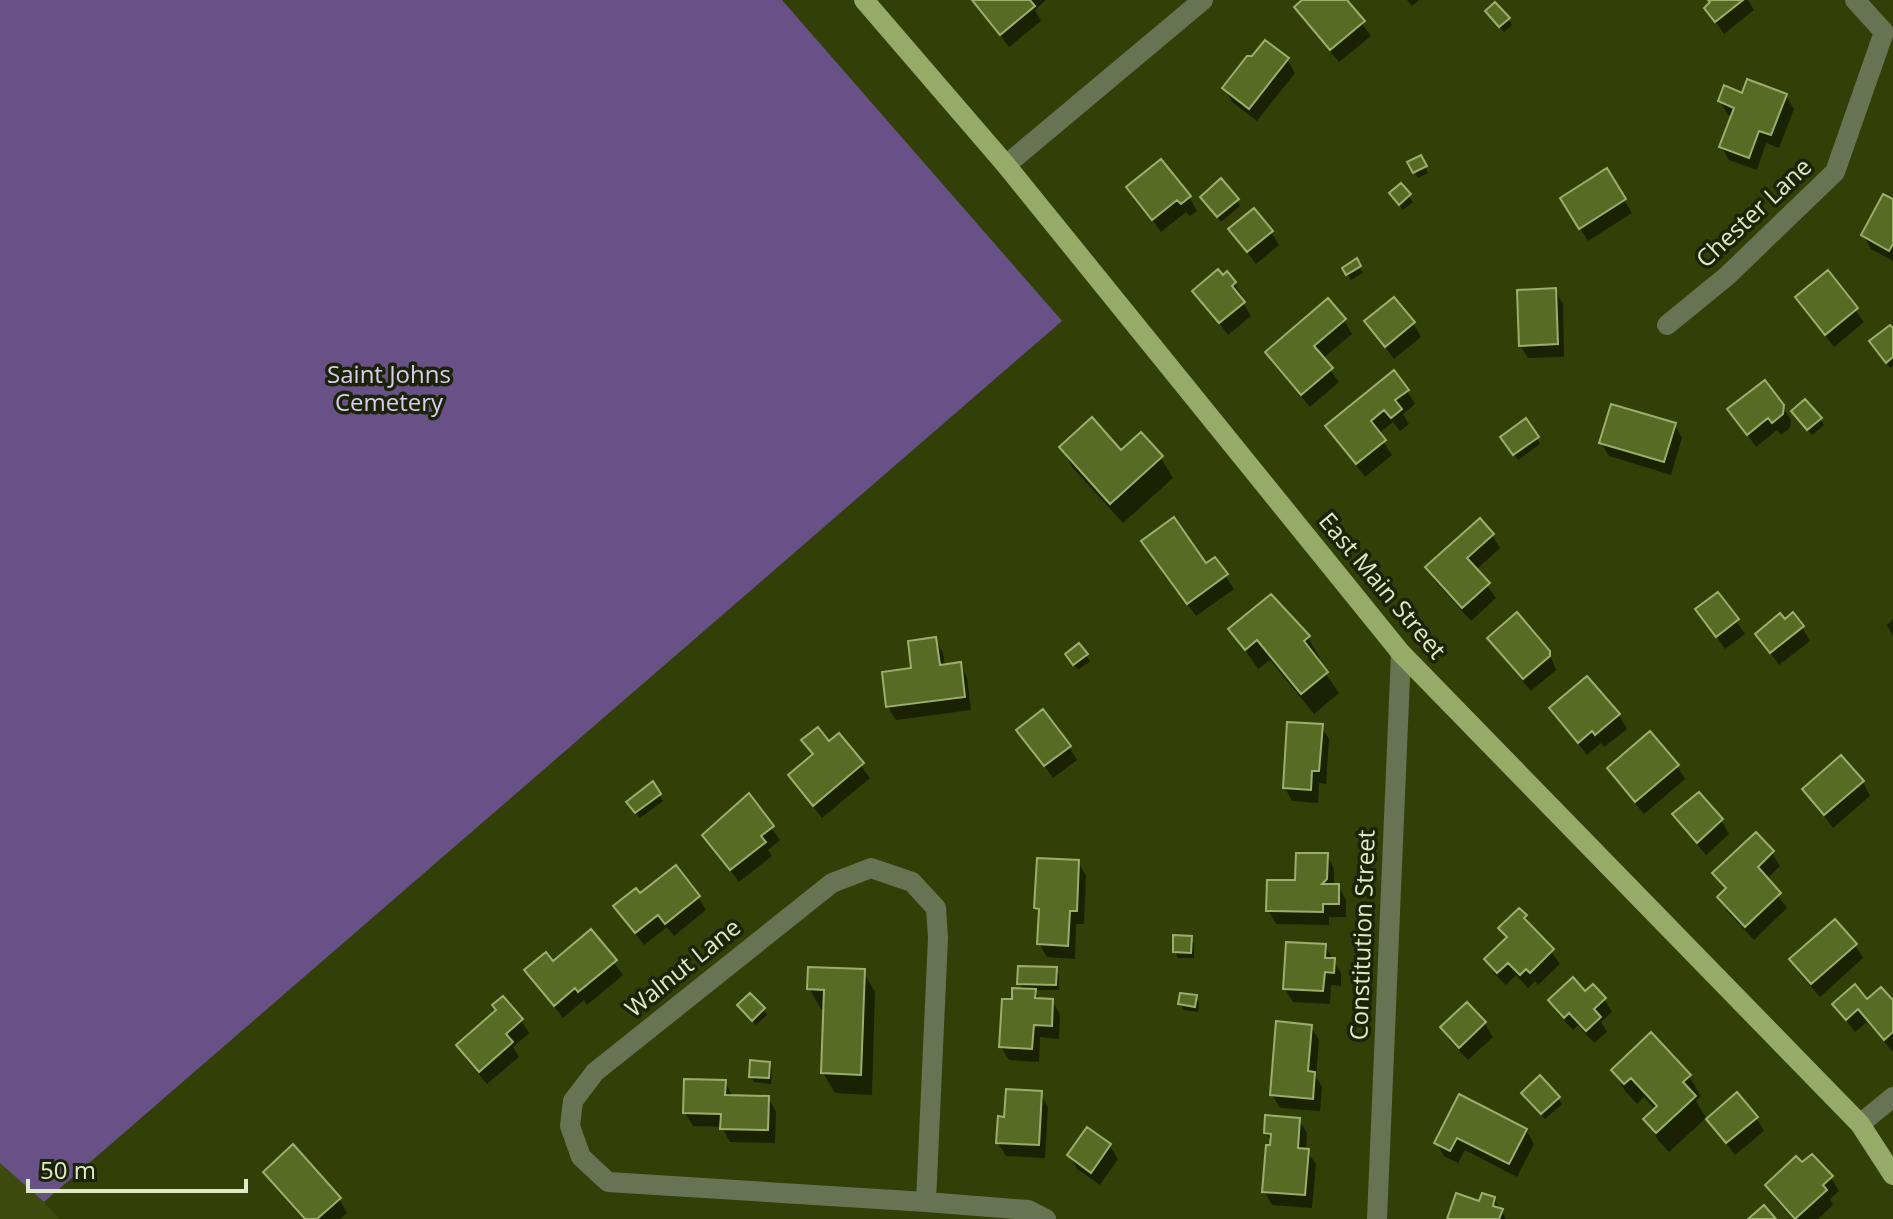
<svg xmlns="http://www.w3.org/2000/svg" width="1893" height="1219" font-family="'Open Sans',sans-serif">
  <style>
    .built { fill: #3d4c0d }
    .green { fill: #685186 }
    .shadow { fill: #0007 }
    .building { fill: #586b25; stroke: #9ab06a; stroke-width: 2 }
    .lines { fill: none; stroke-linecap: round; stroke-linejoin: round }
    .minor { stroke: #687353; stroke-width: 20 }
    .major { stroke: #96ab67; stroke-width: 20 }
    .labels { text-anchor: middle; stroke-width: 7; stroke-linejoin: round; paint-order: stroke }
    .street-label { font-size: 24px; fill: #dfebc7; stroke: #1c2407 }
    .park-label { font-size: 24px; fill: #dbcbf3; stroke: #1c2407 }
  </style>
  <rect width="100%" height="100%" fill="#324007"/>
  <path class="built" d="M0,1163L44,1202L59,1219H0Z"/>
  <path class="green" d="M0,0H782L1062,321L44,1202L0,1163Z"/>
  <path class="shadow" d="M974,0H1046L1035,10L1041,21L1009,47Z
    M1305,0H1344L1371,36L1339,62L1304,21L1296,7Z
    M1407,0H1419L1412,6Z
    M1708,0H1748L1754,10L1724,34L1706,8L1711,4Z
    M1487,12L1508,19L1512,25L1504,32Z
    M1287,59L1295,73L1257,121L1232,102L1225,88Z
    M1744,95L1786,96L1794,109L1779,148L1766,143L1757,170L1729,160L1721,146L1733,117L1728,115L1720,101Z
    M1420,157L1428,173L1418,178L1410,163Z
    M1606,171L1632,213L1588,241L1570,212Z
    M1401,186L1413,202L1403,210L1395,200Z
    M1129,188L1189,197L1197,211L1190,216L1186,212L1161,232Z
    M1237,200L1240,206L1221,222L1206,204Z
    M1893,202V261L1871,249L1863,235Z
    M1231,230L1271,232L1279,245L1256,264Z
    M1356,261L1363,273L1351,280L1344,268Z
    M1828,273L1864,322L1834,347L1797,298Z
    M1234,283L1242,296L1240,298L1251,316L1228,335L1195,291Z
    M1555,290L1563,304L1564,357L1528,358L1520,345Z
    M1344,320L1352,334L1322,359L1339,382L1310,407L1275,366L1267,352Z
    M1367,322L1413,323L1421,337L1394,359Z
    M1893,332V366L1890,368L1875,348Z
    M1407,391L1415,404L1403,414L1409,424L1400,431L1393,422L1378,434L1392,455L1365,477L1327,427Z
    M1782,406L1791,420L1790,428L1781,435L1777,430L1756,447L1730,410Z
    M1797,418L1820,419L1824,425L1812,435Z
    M1675,425L1682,438L1671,475L1609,456L1601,443Z
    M1140,435L1161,458L1173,478L1123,523L1073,468L1061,447L1121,452Z
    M1537,438L1540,444L1518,460L1506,443Z
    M1492,535L1500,548L1476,570L1496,598L1471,621L1435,581L1428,567Z
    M1152,555L1206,566L1215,560L1234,589L1196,616Z
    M1718,595L1745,634L1725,649L1698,610Z
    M1270,597L1308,638L1320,658L1317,661L1339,693L1314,714L1270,660L1258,669L1231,629Z
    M1893,619V636L1887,625Z
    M1784,622L1802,627L1810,641L1779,665L1757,634Z
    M1490,638L1549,652L1556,670L1531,691L1498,652Z
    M935,639L943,653L945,666L960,664L967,678L971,710L896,720L888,707L884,674L914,670Z
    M1086,655L1090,661L1078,670L1071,661Z
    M1586,679L1619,715L1627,729L1604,747L1601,743L1587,755L1551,708Z
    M1321,726L1329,739L1326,784L1319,783L1318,803L1292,801L1285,788Z
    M1019,730L1069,747L1077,760L1053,778Z
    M839,736L870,778L822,818L790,776L814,757L804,741L829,744Z
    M1841,758L1863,782L1870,796L1833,828L1804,789Z
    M1677,766L1685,779L1644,814L1617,782L1609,769Z
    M653,784L663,801L640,818L632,808Z
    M748,796L780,840L768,850L772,856L739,882L704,835Z
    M1675,815L1721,820L1729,834L1706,855L1683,828Z
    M1772,853L1780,866L1766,880L1787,908L1754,940L1727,911L1719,898L1726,891L1714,873Z
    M1327,855L1334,869V886H1338L1346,900V917H1329V925L1276,924L1268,910Z
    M1078,862L1086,876L1084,924H1076L1075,959L1047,957L1039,943L1041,916L1036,908Z
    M640,896L698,897L706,910L674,936L667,927L644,945L615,906Z
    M1525,916L1560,964L1538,985L1535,981L1528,988L1516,975L1506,985L1494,973L1486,960L1507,939L1501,929Z
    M591,932L623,975L587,1005L584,1000L563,1018L527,971L552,964Z
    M1191,937L1194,944V958H1178L1175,952Z
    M1855,945L1863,958L1820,997L1799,973L1792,960Z
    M1325,946L1341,973V986L1331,985L1330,1004L1293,1002L1285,989Z
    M1056,969L1059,975V990H1034L1040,1000L1052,1001L1060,1014L1059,1039L1040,1037L1039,1062L1009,1060L1001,1047L1013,1001L1024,991L1019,983Z
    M863,971L875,992L872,1095L835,1093L823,1073L826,1009H821L809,988Z
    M1585,993L1604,999L1612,1012L1601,1022L1607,1032L1594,1043L1578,1025L1573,1030L1558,1014L1550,1001Z
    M1195,997L1199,1003L1198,1012L1184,1010L1180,1004Z
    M1867,1002L1893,1003V1052L1867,1022L1855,1032L1834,1004Z
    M739,1005L763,1009L767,1015L756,1025Z
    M1467,1005L1485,1024L1493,1037L1468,1060L1450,1041L1443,1028Z
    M521,1020L529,1033L513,1047L519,1057L487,1084L466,1059L458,1046Z
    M1311,1027L1319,1040L1316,1077L1322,1087L1320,1111L1280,1108L1272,1094Z
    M769,1064L772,1070L771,1084L754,1082L751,1076Z
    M1613,1070L1689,1076L1701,1096L1696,1101L1706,1118L1669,1152L1658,1140L1646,1119L1656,1110L1644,1097L1637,1104L1625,1091Z
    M725,1082L732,1095L768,1098L776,1112L775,1143L730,1142L722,1127L693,1126L685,1113Z
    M1040,1093L1048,1107L1045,1158L1006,1156L998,1143L1006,1119Z
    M1460,1096L1526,1130L1534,1144L1517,1177L1465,1150L1458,1163L1444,1156L1437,1143Z
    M1558,1098L1562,1104L1545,1119L1527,1099Z
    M1756,1118L1764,1131L1735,1155L1709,1119Z
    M1299,1120L1307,1133L1306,1150L1316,1164L1312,1208L1272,1205L1264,1191L1272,1144L1266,1133Z
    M1110,1146L1118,1159L1100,1185L1077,1169L1069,1155Z
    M265,1172L339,1199L347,1213L340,1219H303L273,1185Z
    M1831,1178L1839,1191L1830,1199L1833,1205L1818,1219H1793L1775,1199L1767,1185Z
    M1494,1199L1506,1219H1449L1481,1204Z"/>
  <path class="building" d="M972,0H1030L1035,6L1000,35Z
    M1302,0H1347L1365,21L1330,50L1294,7Z
    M1708,0H1743L1715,22L1704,8L1710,2Z
    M1495,2L1510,18L1499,27L1485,11Z
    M1265,40L1289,58L1249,109L1222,88L1247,56H1252Z
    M1747,79L1787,94L1771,135L1759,131L1749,158L1719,147L1734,108L1718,101L1724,85L1742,93Z
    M1421,155L1427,166L1413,173L1407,162Z
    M1161,159L1191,196L1181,204L1177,200L1152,220L1126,187Z
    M1607,168L1626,199L1579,229L1560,198Z
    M1221,178L1239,199L1217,217L1200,197Z
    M1401,183L1411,194L1399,205L1389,193Z
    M1883,194L1893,199V244L1889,251L1861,235Z
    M1254,208L1273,231L1247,252L1228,229Z
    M1357,258L1361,266L1346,275L1342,268Z
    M1218,269L1223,275L1227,271L1236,282L1232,286L1245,302L1219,323L1192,291Z
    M1828,270L1858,308L1825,335L1795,297Z
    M1556,288L1558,344L1519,346L1517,290Z
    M1394,297L1415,322L1385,347L1364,321Z
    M1328,298L1346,319L1314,346L1333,368L1301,395L1265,352Z
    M1890,325L1893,328V357L1886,363L1869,341Z
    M1394,370L1409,390L1395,400L1402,409L1391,418L1384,410L1371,421L1386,440L1356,464L1325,426Z
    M1765,380L1784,405L1783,414L1772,423L1768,418L1747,435L1727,409Z
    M1805,399L1822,418L1807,430L1791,411Z
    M1611,404L1676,423L1664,462L1599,443Z
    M1092,417L1121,450L1141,432L1163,456L1110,504L1059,447Z
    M1526,418L1539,437L1513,455L1500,437Z
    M1174,517L1206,563L1215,557L1228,574L1187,604L1141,541Z
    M1480,518L1494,534L1467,558L1490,583L1462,608L1425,567Z
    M1718,592L1739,619L1716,637L1695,609Z
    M1271,594L1310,636L1304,641L1328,672L1301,694L1257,640L1245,650L1228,629Z
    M1517,612L1550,651V656L1523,679L1487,638Z
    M1793,612L1804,626L1770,653L1755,634L1780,613L1785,619Z
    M936,637L940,665L961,662L965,697L886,707L882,672L911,668L908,641Z
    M1079,643L1088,654L1073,665L1065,654Z
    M1587,676L1620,714L1595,735L1592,731L1578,743L1549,708Z
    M1043,709L1071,746L1044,766L1016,730Z
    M1287,722L1323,724L1319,771H1312L1311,790L1283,788Z
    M818,727L829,741L839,733L864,763L813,806L788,775L813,754L801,740Z
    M1650,731L1679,765L1635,802L1607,768Z
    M1841,755L1864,781L1824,815L1802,789Z
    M653,781L661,794L635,813L626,802Z
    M1699,792L1723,819L1697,843L1672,814Z
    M749,793L774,826L761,836L766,842L730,870L702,835Z
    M1756,832L1774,851L1758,867L1781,893L1745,927L1717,897L1726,888L1712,873Z
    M1296,853H1328L1327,879L1322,884H1339V904H1323V912L1266,911L1267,880H1295Z
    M1037,858L1079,860L1077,911H1070L1068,946L1037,944L1039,909L1034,908Z
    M676,865L700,896L665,924L658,915L635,933L613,906L636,888L640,893Z
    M1519,908L1527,915L1524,918L1554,949L1530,973L1526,969L1520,975L1508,963L1497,973L1484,959L1507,937L1498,928Z
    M1835,919L1857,944L1811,984L1789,959Z
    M591,929L617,960L578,992L575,988L554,1006L524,970L546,952L553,961Z
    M1173,935L1192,936L1191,953L1173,952Z
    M1286,942L1326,944L1325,958H1335L1334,973L1325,972L1323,991L1283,989Z
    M1018,966L1057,967L1056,985L1017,984Z
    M808,967L865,969L861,1075L821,1073L824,990L807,989Z
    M1573,977L1585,991L1593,984L1606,998L1594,1009L1601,1017L1586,1031L1569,1013L1564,1018L1548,1000Z
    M1855,984L1867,999L1881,987L1893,1000V1032L1884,1040L1858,1009L1846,1020L1832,1004Z
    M1012,988L1036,989L1035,998L1053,999L1052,1026L1034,1025L1032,1049L999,1047L1002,999H1012Z
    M750,993L765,1008L752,1021L737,1005Z
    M1180,993L1197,995L1195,1007L1178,1004Z
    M503,996L523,1019L506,1034L513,1042L479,1072L456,1045L496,1010L492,1005Z
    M1467,1002L1486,1022L1459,1048L1440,1027Z
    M1276,1021L1312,1025L1308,1071L1315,1072L1313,1099L1270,1095Z
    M1651,1032L1691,1075L1683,1082L1696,1096L1656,1133L1643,1119L1657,1106L1631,1078L1624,1084L1611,1070Z
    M750,1060L770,1062L769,1078L749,1077Z
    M1540,1075L1560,1097L1541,1114L1521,1093Z
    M684,1079L726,1080L725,1095L769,1096L768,1130L720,1129L721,1114L683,1113Z
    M1006,1089L1042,1091L1039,1145L996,1143L998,1116L1004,1117Z
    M1737,1092L1758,1117L1726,1143L1706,1119Z
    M1459,1094L1527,1129L1509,1164L1457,1138L1450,1151L1434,1143Z
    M1265,1115L1300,1118L1298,1148L1309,1149L1305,1195L1262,1192L1266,1145H1270L1271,1134L1264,1133Z
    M1087,1127L1111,1144L1091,1173L1067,1155Z
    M293,1144L341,1198L317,1219H305L263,1172Z
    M1812,1154L1833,1176L1823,1185L1827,1190L1795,1219L1765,1185L1796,1156L1802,1162Z
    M1456,1193L1479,1201L1482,1193L1495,1197L1493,1206L1503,1209L1499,1219H1447Z
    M1764,1205L1776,1219H1748Z"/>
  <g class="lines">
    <path class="minor" d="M1855,0L1884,32
      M1006,165L1203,0
      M1667,325L1727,276L1835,172L1884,32
      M871,868L912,882L936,908L938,938L926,1202L608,1182L581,1157L570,1126L573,1101L595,1072L832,883Z
      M1860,1124L1893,1097
      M926,1202L1028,1210L1046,1219
      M1377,1219L1401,653"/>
    <path class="major" d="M864,0L1006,165L1401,653L1860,1124L1893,1175"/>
  </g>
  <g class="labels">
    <g class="street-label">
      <text transform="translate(1754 213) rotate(-43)" y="8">Chester Lane</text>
      <text transform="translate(1382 586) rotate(50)" y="8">East Main Street</text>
      <text transform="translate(1363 935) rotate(-88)" y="8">Constitution Street</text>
      <text transform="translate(683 968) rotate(-39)" y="8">Walnut Lane</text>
    </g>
    <g class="park-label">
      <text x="389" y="383">Saint Johns<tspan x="389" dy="28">Cemetery</tspan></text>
    </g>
  </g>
  <path d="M28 1179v12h218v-12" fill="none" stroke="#dfebc7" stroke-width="4"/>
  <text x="40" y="1179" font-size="24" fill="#dfebc7" stroke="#1c2407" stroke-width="6" paint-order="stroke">50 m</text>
</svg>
